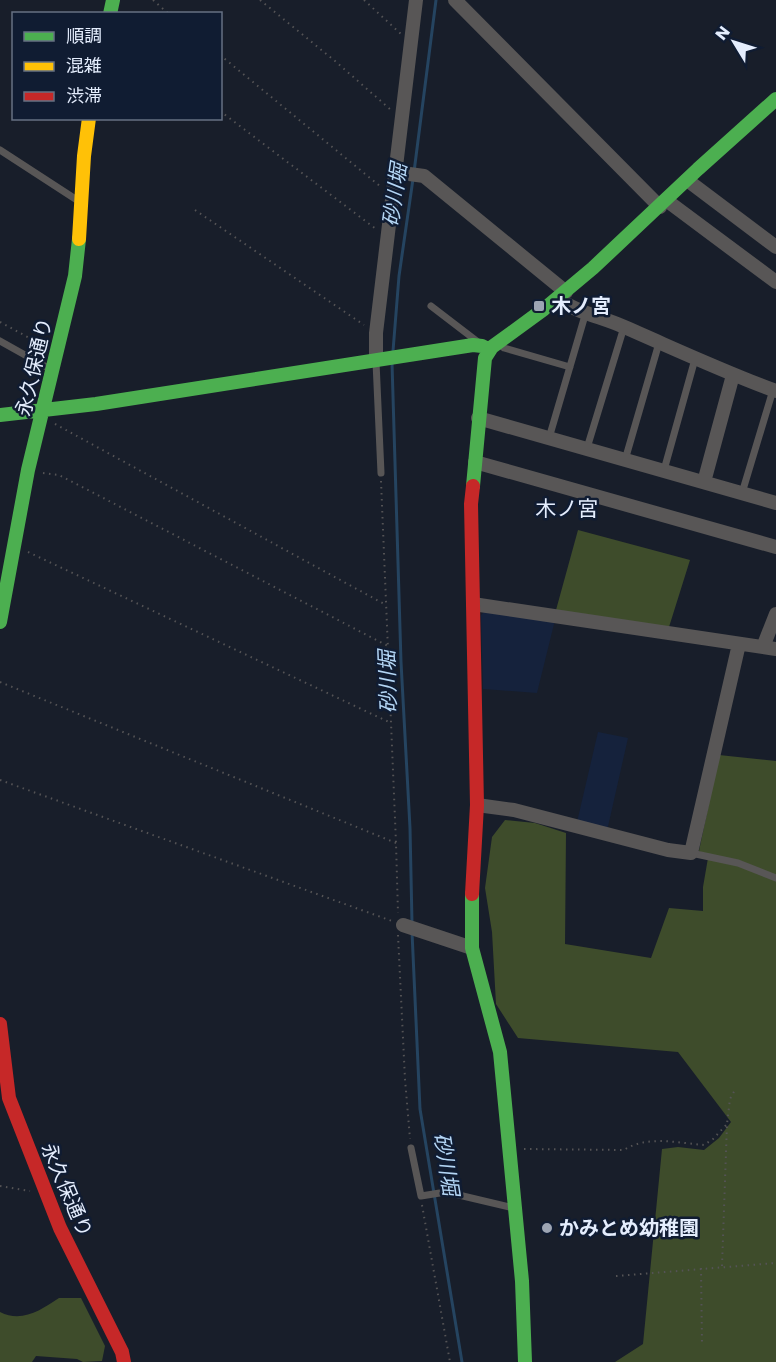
<svg xmlns="http://www.w3.org/2000/svg" width="776" height="1362" font-family="Poppins,'Noto Sans JP',sans-serif">
  <style>
    .built { fill: #15223c }
    .forest { fill: #3e4c2b }
    .lines { fill: none; stroke-linecap: round; stroke-linejoin: round }
    .stream { stroke: #254460; stroke-width: 3 }
    .path { stroke: #545355; stroke-width: 2; stroke-dasharray: 1.5 4.5; stroke-linecap: butt }
    .lane { stroke: #585656; stroke-width: 7 }
    .street { stroke: #585656; stroke-width: 14 }
    .fast { stroke: #4caf50; stroke-width: 14 }
    .slow { stroke: #ffc107; stroke-width: 14 }
    .jam { stroke: #c62828; stroke-width: 14 }
    .poi-dot { fill: #9da5b3; stroke: #101c32; stroke-width: 2 }
    .labels { text-anchor: middle; stroke-width: 5; stroke-linejoin: round; paint-order: stroke }
    .poi-label { font-size: 20px; font-weight: bold; fill: #e4edfd; stroke: #101c32; text-anchor: start }
    .street-label { font-size: 20px; fill: #e4edfd; stroke: #101c32 }
    .water-label { font-size: 21px; font-style: italic; fill: #b4d6f5; stroke: #101c32 }
    .neighbourhood-label { font-size: 21px; fill: #e4edfd; stroke: #101c32 }
  </style>
  <rect width="100%" height="100%" fill="#181e2a"/>
  <path class="built" d="M487,609L555,620L537,693L483,689L481,615Z
    M598,732L628,738L607,831L577,822Z"/>
  <path class="forest" d="M578,530L690,560L669,627L556,610Z
    M719,755L776,761V1362H615L643,1344L662,1149L678,1147L704,1150L719,1138L731,1122L678,1052L518,1038L496,1004L492,932L485,888L492,837L505,820L535,823L566,833L565,944L651,958L669,908L703,911V887L708,858L699,851Z
    M59,1298H81L105,1346L102,1361L83,1362L77,1359L36,1356L32,1362H0V1312C22,1323 41,1310 59,1298Z"/>
  <g class="lines">
    <path class="stream" d="M414,172L436,0
      M393,351L399,276L413,179
      M392,363L401,662L410,828L412,923
      M412,932L420,1109L462,1362"/>
    <path class="path" d="M153,0L169,14
      M260,0L335,61L391,110
      M364,0L401,34
      M220,55L381,187
      M220,111L376,229
      M195,210L364,325
      M0,322L44,346
      M55,424L386,605
      M43,473L59,475L388,646
      M381,481L396,843L398,913
      M28,552L391,723
      M0,682L396,843
      M0,780L392,921
      M398,935L405,1079L410,1139
      M524,1149L624,1150C647,1135 678,1143 704,1145L713,1139L727,1124
      M0,1186L30,1191
      M422,1205L450,1362
      M722,1266L727,1124L730,1099L736,1088
      M701,1268L702,1344
      M616,1276L776,1263"/>
    <path class="lane" d="M0,150L80,202
      M431,306L478,342
      M0,341L50,369
      M499,344L504,348L570,367
      M376,362L381,473
      M549,438L586,312
      M587,448L624,327
      M625,460L659,343
      M664,470L695,359
      M742,493L773,390
      M691,853L738,863L776,878
      M411,1148L421,1196L446,1192L514,1208"/>
    <path class="street" d="M455,0L660,207
      M395,172L424,176L566,292
      M687,180L776,247
      M666,200L776,282
      M558,299C576,312 601,317 622,326C673,348 724,372 776,391
      M376,360V333L416,0
      M478,418L776,503
      M475,462L776,547
      M704,482L733,375
      M473,604L776,649
      M763,647L776,614
      M477,805L514,810L668,850L691,853L739,644
      M403,925L472,948"/>
    <path class="fast" d="M110,14L113,0
      M0,415L96,404L473,345L482,346L490,350
      M473,486L485,358L492,347L544,309L593,268L698,169L776,99
      M0,622L28,470L75,276L79,239
      M472,894V948L500,1052L522,1281L525,1362"/>
    <path class="slow" d="M79,239L84,156L89,118"/>
    <path class="jam" d="M472,894L477,805L471,504L473,486
      M0,1024L9,1098L60,1228L122,1352L124,1362"/>
  </g>
  <g class="poi-dot">
    <rect x="533" y="300" width="12" height="12" rx="3"/>
    <circle cx="547" cy="1228" r="6"/>
  </g>
  <g class="labels">
    <g class="poi-label">
      <text x="551" y="313">木ノ宮</text>
      <text x="559" y="1235">かみとめ幼稚園</text>
    </g>
    <g class="street-label">
      <text transform="translate(34 367) rotate(-77)" y="7">永久保通り</text>
      <text transform="translate(67 1190) rotate(67)" y="7">永久保通り</text>
    </g>
    <g class="water-label">
      <text transform="translate(395 195) rotate(-82)" y="7">砂川堀</text>
      <text transform="translate(388 682) rotate(-92)" y="7">砂川堀</text>
      <text transform="translate(446 1164) rotate(81)" y="7">砂川堀</text>
    </g>
    <g class="neighbourhood-label">
      <text x="567" y="516">木ノ宮</text>
    </g>
  </g>
  <rect x="12" y="12" width="210" height="108" fill="#101c32" stroke="#657083" stroke-width="1.5"/>
  <rect x="24" y="32" width="30" height="9" fill="#4caf50" stroke="#657083" stroke-width="1.5"/>
  <text x="66" y="42" font-size="18" fill="#e4edfd">順調</text>
  <rect x="24" y="62" width="30" height="9" fill="#ffc107" stroke="#657083" stroke-width="1.5"/>
  <text x="66" y="72" font-size="18" fill="#e4edfd">混雑</text>
  <rect x="24" y="92" width="30" height="9" fill="#c62828" stroke="#657083" stroke-width="1.5"/>
  <text x="66" y="102" font-size="18" fill="#e4edfd">渋滞</text>
  <g transform="translate(734 42) rotate(308)" stroke="#101c32" stroke-width="4.5" paint-order="stroke">
  <path d="M0-4.5L10 22L0 15L-10 22Z" fill="#e4edfd"/>
  <text y="-9" font-size="16" font-weight="bold" text-anchor="middle" fill="#e4edfd">N</text>
  </g>
</svg>
